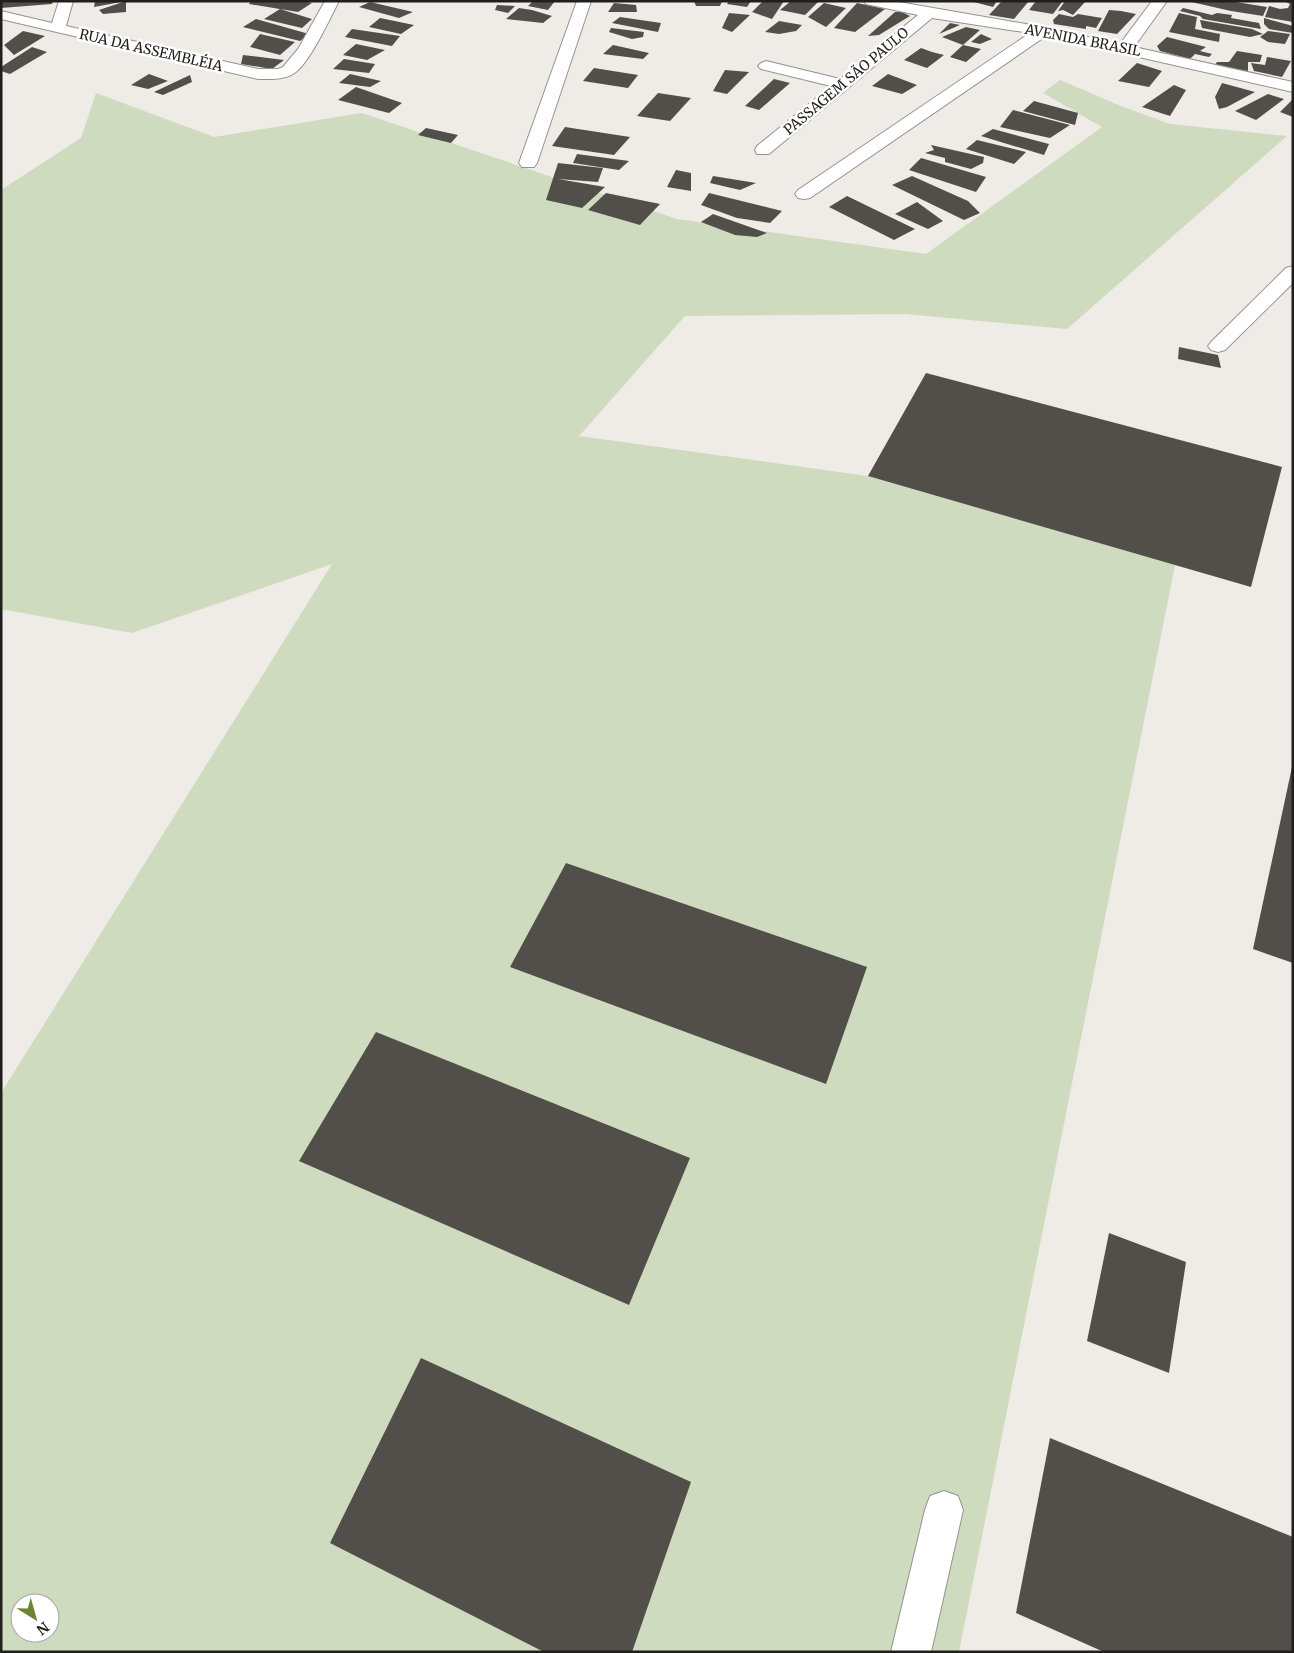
<svg xmlns="http://www.w3.org/2000/svg" width="1294" height="1653" font-family="Merriweather,serif">
  <style>
    .green { fill: #cedbbe; fill-rule: evenodd }
    .building { fill: #524f4b }
    .lines { fill: none; stroke-linecap: round; stroke-linejoin: round }
    .minor-casing { stroke: #95928e; stroke-width: 2 }
    .minor { fill: #fff; fill-rule: evenodd }
    .labels { text-anchor: middle; stroke-width: 5; stroke-linejoin: round; paint-order: stroke }
    .far-street-label { font-size: 14px; fill: #201f1d; stroke: #fff }
  </style>
  <rect width="100%" height="100%" fill="#efebe7"/>
  <path class="green" d="M1060,80L1121,106L1170,124L1287,136L1067,329L906,314L685,316L579,436L868,476L1175,565L959,1652H1V1093L332,564L132,633L1,609V190L81,138L96,93L214,137L362,113L677,219L926,254L1102,127L1043,93ZM20,1603H50V1633H20Z"/>
  <path class="building" d="M1,1H53L52,4L1,8Z
    M95,1H121V2L94,7Z
    M126,1V12L103,14L99,10Z
    M251,1H302L312,3L298,12L249,4Z
    M533,1H555L548,10L528,6Z
    M694,1H722L720,6H696Z
    M729,1H751L747,7L727,4Z
    M763,1H784L772,19L752,12Z
    M791,1H819L805,15L780,10Z
    M970,1H997L993,7Z
    M1002,1H1029L1014,19L989,15Z
    M1036,1H1057L1062,2L1053,14L1029,10Z
    M1065,1H1086L1073,15L1063,10L1058,11Z
    M1187,1H1230L1267,7L1263,16L1231,11Z
    M1284,1H1293V22L1265,17L1269,6L1280,9L1288,8L1290,4Z
    M370,2L413,12L399,18L359,7Z
    M614,3L636,5L637,12H608Z
    M824,3L846,8L826,27L808,17Z
    M857,3L885,9L855,32L834,28Z
    M497,5L515,6L508,13L495,10Z
    M519,8L532,10L552,16L543,23L506,19Z
    M1183,8L1212,15L1217,13L1232,15L1231,18L1259,23L1261,29L1203,19L1200,16L1180,11Z
    M280,9L312,19L302,28L264,19Z
    M1109,10L1121,11L1136,14L1117,34L1098,31Z
    M895,12H902L910,16L879,35L868,36Z
    M729,13L750,15L732,32L722,28Z
    M1179,13L1197,17L1195,29L1220,34L1219,42L1169,32Z
    M1059,14L1073,17L1078,14L1102,18L1096,28L1086,26V29L1054,24L1053,20Z
    M620,17L661,23L658,32L612,23Z
    M380,18L414,25L401,34L369,27Z
    M1264,18L1293,26V33L1269,29L1264,24Z
    M256,19L309,34L300,41L243,27Z
    M1200,20L1252,29L1263,34L1250,37L1202,28Z
    M779,21L802,25L796,31L779,34L765,32Z
    M950,23L960,25L939,34Z
    M966,27L980,30L963,45L942,37Z
    M611,28L644,32L643,37L632,39L609,32Z
    M352,29L400,36L392,46L345,37Z
    M23,31L45,36L14,55L4,45Z
    M1268,31L1290,34L1285,44L1268,42L1260,37Z
    M260,34L295,42L280,55L250,47Z
    M981,34L992,39L980,44L971,42Z
    M1167,37L1206,47L1200,51L1212,54L1209,57L1195,54L1190,59L1160,51L1157,46Z
    M356,44L385,50L367,60L343,55Z
    M613,45L649,53L643,59L603,54Z
    M963,45L981,49L966,62L950,57Z
    M32,47L47,52L10,74L1,71V67Z
    M921,48L932,52L944,55L927,68L904,60Z
    M1237,51L1262,55L1260,62H1248V71L1215,65L1217,62H1229Z
    M243,55L284,60L272,69L241,64Z
    M1267,57L1291,61L1282,77L1254,71L1251,63L1265,65Z
    M344,59L375,64L369,73L333,69Z
    M1137,63L1162,71L1149,87L1118,81Z
    M594,68L638,75L628,88L583,81Z
    M725,70L749,72L727,94L713,91Z
    M149,74L168,81L148,89L131,85Z
    M350,74L381,81L370,87L339,83Z
    M888,74L917,85L902,94L872,86Z
    M190,75L192,82L163,95L154,92Z
    M774,79L790,83L759,110L745,106Z
    M1222,83L1255,92L1227,107L1219,109L1215,97Z
    M1174,85L1186,90L1170,116L1142,107Z
    M356,87L402,103L389,113L338,100Z
    M658,93L691,98L670,121L637,116Z
    M1268,94L1284,99L1256,120L1235,111Z
    M1293,99V117L1280,112Z
    M1034,101L1078,113L1075,125L1023,111Z
    M1013,110L1070,125L1050,138L1000,127Z
    M565,127L630,137L614,155L552,146Z
    M426,128L458,135L451,143L418,135Z
    M993,129L1049,144L1044,155L981,136Z
    M977,140L1026,152L1014,164L966,149Z
    M931,145L984,157L983,163L971,169L945,162V158L925,153L934,150Z
    M577,154L629,161L619,170L573,163Z
    M921,158L986,177L976,192L909,170Z
    M558,163L603,168L598,182L558,179L605,187L582,208L546,200Z
    M676,170L691,173V191L667,187Z
    M713,176L756,183L740,190L710,183Z
    M912,176L968,201L980,213L964,220L892,185Z
    M606,193L660,204L640,225L588,210Z
    M709,193L782,211L770,223L737,218L701,205Z
    M847,196L915,229L894,240L829,207Z
    M917,202L943,221L928,229L895,214Z
    M713,214L767,233L757,237L735,235L701,222Z
    M1179,347L1218,355L1221,368L1178,359Z
    M926,373L1282,467L1251,587L868,476Z
    M1292,767H1293V963L1253,949Z
    M566,863L867,967L826,1084L510,967Z
    M376,1032L690,1158L629,1305L299,1161Z
    M1109,1233L1186,1262L1169,1373L1087,1341Z
    M421,1358L691,1482L632,1652H544L330,1543Z
    M1050,1438L1293,1537V1652H1104L1016,1613Z"/>
  <g class="lines">
    <g class="minor-casing">
      <path id="minor" d="M59,1H73L66,26L258,69H278L283,67L298,49L325,1H339C330,18 309,65 293,74C283,80 269,79 258,79L1,19V11L52,23Z
        M577,1H591L537,163L534,167H522L519,163Z
        M864,1H893L1043,27L1120,44L1152,1H1167L1134,47L1293,82V92L1046,36L810,198L804,199L798,198L795,194L798,190L1030,33L932,18L769,154H757L755,150L757,146L831,86L761,69L758,66L761,63L766,61L840,79L918,15L866,4Z
        M1293,266V283L1225,350L1218,352L1211,350L1208,346L1211,342L1286,268Z
        M944,1491L958,1496L963,1510L931,1652H891L925,1510L930,1496Z"/>
    </g>
    <use href="#minor" class="minor"/>
  </g>
  <g class="labels">
    <g class="far-street-label">
      <text transform="translate(1083 40) rotate(11)" y="5">AVENIDA BRASIL</text>
      <text transform="translate(151 50) rotate(13)" y="5">RUA DA ASSEMBLÉIA</text>
      <text transform="translate(846 81) rotate(-40)" y="5">PASSAGEM SÃO PAULO</text>
    </g>
  </g>
  <rect width="1294" height="1653" fill="none" stroke="#201f1d" stroke-width="5"/>
  <g transform="translate(35 1618) rotate(143)"><circle r="24" fill="#ffffff" stroke="#a6a5a5"/>
  <path d="M0-4L9 19L0 12L-9 19Z" fill="#6d8334"/>
  <text y="-8" font-size="14" font-weight="bold" text-anchor="middle" fill="#201f1d">N</text>
  </g>
</svg>
